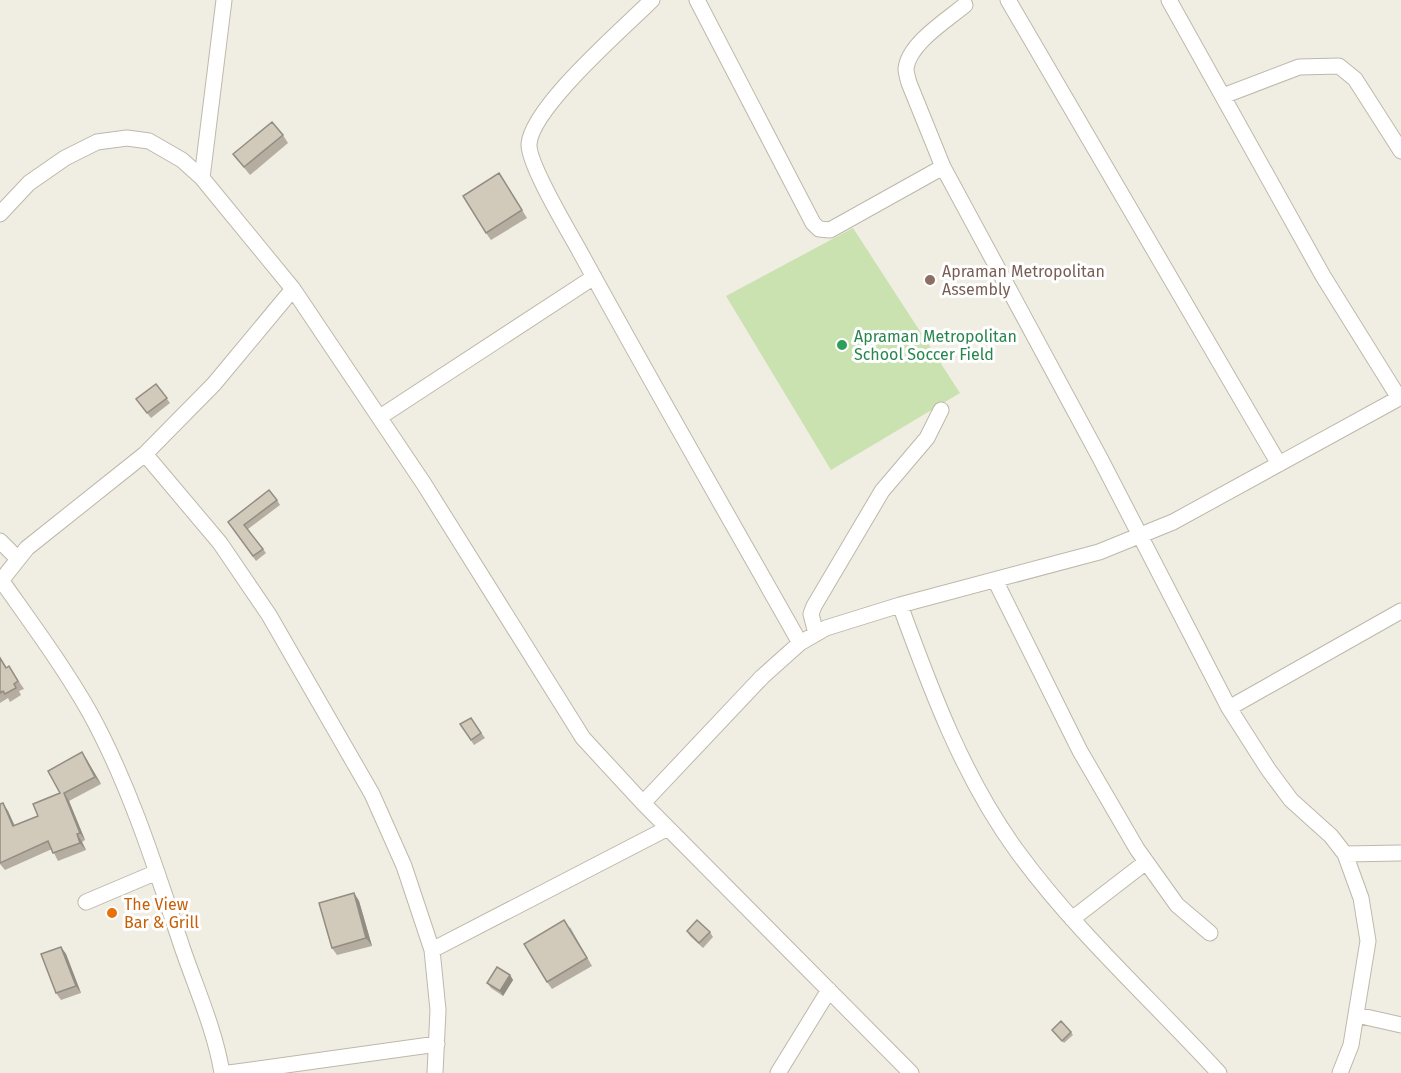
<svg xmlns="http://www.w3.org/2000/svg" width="1401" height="1073" font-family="'Fira Sans',sans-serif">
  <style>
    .green { fill: #c9e2af }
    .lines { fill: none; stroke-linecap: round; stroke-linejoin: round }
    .minor-casing { stroke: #beb8aa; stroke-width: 17 }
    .minor { stroke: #fff; stroke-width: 15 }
    .wall { fill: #b4ada0 }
    .shaded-wall { fill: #928d82 }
    .building { fill: #d1c9ba; stroke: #928d82; stroke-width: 1.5 }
    .education-dot { fill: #8d6e63; stroke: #fff; stroke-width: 2 }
    .leisure-dot { fill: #2e9e5b; stroke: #fff; stroke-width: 2 }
    .food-dot { fill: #e8710a; stroke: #fff; stroke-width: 2 }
    .labels { text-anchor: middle; stroke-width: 6; stroke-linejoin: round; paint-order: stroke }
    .education-label { font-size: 16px; fill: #785e54; stroke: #fff; text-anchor: start }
    .leisure-label { font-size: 16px; fill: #27864d; stroke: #fff; text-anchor: start }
    .food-label { font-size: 16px; fill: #c56008; stroke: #fff; text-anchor: start }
  </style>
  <rect width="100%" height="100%" fill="#f0ede3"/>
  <path class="green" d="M853,228L960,393L831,470L726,296Z"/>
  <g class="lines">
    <g class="minor-casing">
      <path id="minor" d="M652,0C624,28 532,107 529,144C528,164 568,230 579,250C651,382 726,512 800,643
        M697,0L813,223L819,229L830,230L943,167
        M1008,0L1279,464
        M1169,0L1323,276L1399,398
        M965,5C947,20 908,44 906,69C906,73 908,79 909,83L943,167L1100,458L1229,708L1268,769L1291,800L1331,836L1345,854L1401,853
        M1223,96L1299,67L1339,66L1355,79L1401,151
        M202,178L224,0
        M0,214L29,183L65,158L97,142L127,138L149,141L182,160L202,178L293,289L424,484L583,738L643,803L911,1073
        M380,417L594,277
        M145,454L220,543L269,615L372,794L404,866L432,950L438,1010L435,1073
        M0,541L17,558
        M1,580C32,624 64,667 90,713C130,786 156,869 182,947C196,988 215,1030 222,1073
        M995,580L1080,751L1137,849L1177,905L1210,933
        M0,582L27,548L145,454L214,384L293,289
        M900,605C931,690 963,777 1017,851C1076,932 1151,999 1219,1073
        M816,634L811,614L814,606L882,491L927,438L941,410
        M1229,708L1401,611
        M643,803L762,677L800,643L826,628L900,605L1099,552L1173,522L1401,397
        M86,902L157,872
        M1072,919L1146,862
        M432,950L668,828
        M1357,1015L1401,1025
        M229,1073L437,1044
        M778,1073L829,990
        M1340,1073L1351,1045L1368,941L1361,898L1345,854"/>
    </g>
    <use href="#minor" class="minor"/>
  </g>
  <path class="wall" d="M283,135L288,143L250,175L233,154Z
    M499,173L527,218L491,240L486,233Z
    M156,384L170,403L151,418L136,399Z
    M277,500L280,505L248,529L266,553L256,561L228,522Z
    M0,657L7,668L14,674L24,689L19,691L21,695L10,702L8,698L0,703Z
    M471,718L485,738L474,745L460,724Z
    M82,752L87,760L101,784L69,801L85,840L82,842L86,850L58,861L52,849L5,870L0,864V804L8,811L15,826L38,816L60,793Z
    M354,893L359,901L372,946L337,955L332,948Z
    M570,927L592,966L552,989L547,982Z
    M687,931L710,932L713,937L703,948L690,936Z
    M61,947L66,954L81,993L61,1000L56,993Z
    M510,975L513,980L503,996L491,988L487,983Z
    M1052,1030L1071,1032L1073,1035L1064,1043Z"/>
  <path class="shaded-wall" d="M82,752L87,760L101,784L95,777Z
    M64,793L69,801L85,840L80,833Z
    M3,803L8,811L18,834L13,826Z
    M77,834L82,842L86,850L80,843Z
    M354,893L359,901L372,946L366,938Z
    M61,947L66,954L81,993L76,986Z
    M510,975L513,980L503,996L500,991Z"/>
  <path class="building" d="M272,122L283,135L244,167L233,154Z
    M499,173L522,210L486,233L463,196Z
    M156,384L167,398L147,413L136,399Z
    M269,490L277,500L244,525L263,549L253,556L228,522Z
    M0,658L6,668L9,666L18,681L14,684L16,688L5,694L3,691L0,693Z
    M471,718L481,733L471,740L460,724Z
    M82,752L95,777L64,793L80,833L77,834L80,843L53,853L48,841L0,863V804L3,803L13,826L38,816L33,804L60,793L48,771Z
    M354,893L366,938L332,948L319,903Z
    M564,920L587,958L547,982L524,944Z
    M697,920L710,932L699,943L687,931Z
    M61,947L76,986L56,993L41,954Z
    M497,967L510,975L500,991L487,983Z
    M1061,1021L1071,1032L1062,1041L1052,1030Z"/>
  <circle class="education-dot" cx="930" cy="280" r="6"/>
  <circle class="leisure-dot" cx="842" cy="345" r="6"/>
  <circle class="food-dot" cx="112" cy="913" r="6"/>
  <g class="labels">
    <g class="education-label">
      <text x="942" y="277">Apraman Metropolitan<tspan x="942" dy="18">Assembly</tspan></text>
    </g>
    <g class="leisure-label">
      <text x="854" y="342">Apraman Metropolitan<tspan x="854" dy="18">School Soccer Field</tspan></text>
    </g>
    <g class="food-label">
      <text x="124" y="910">The View<tspan x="124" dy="18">Bar &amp; Grill</tspan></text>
    </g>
  </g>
</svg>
